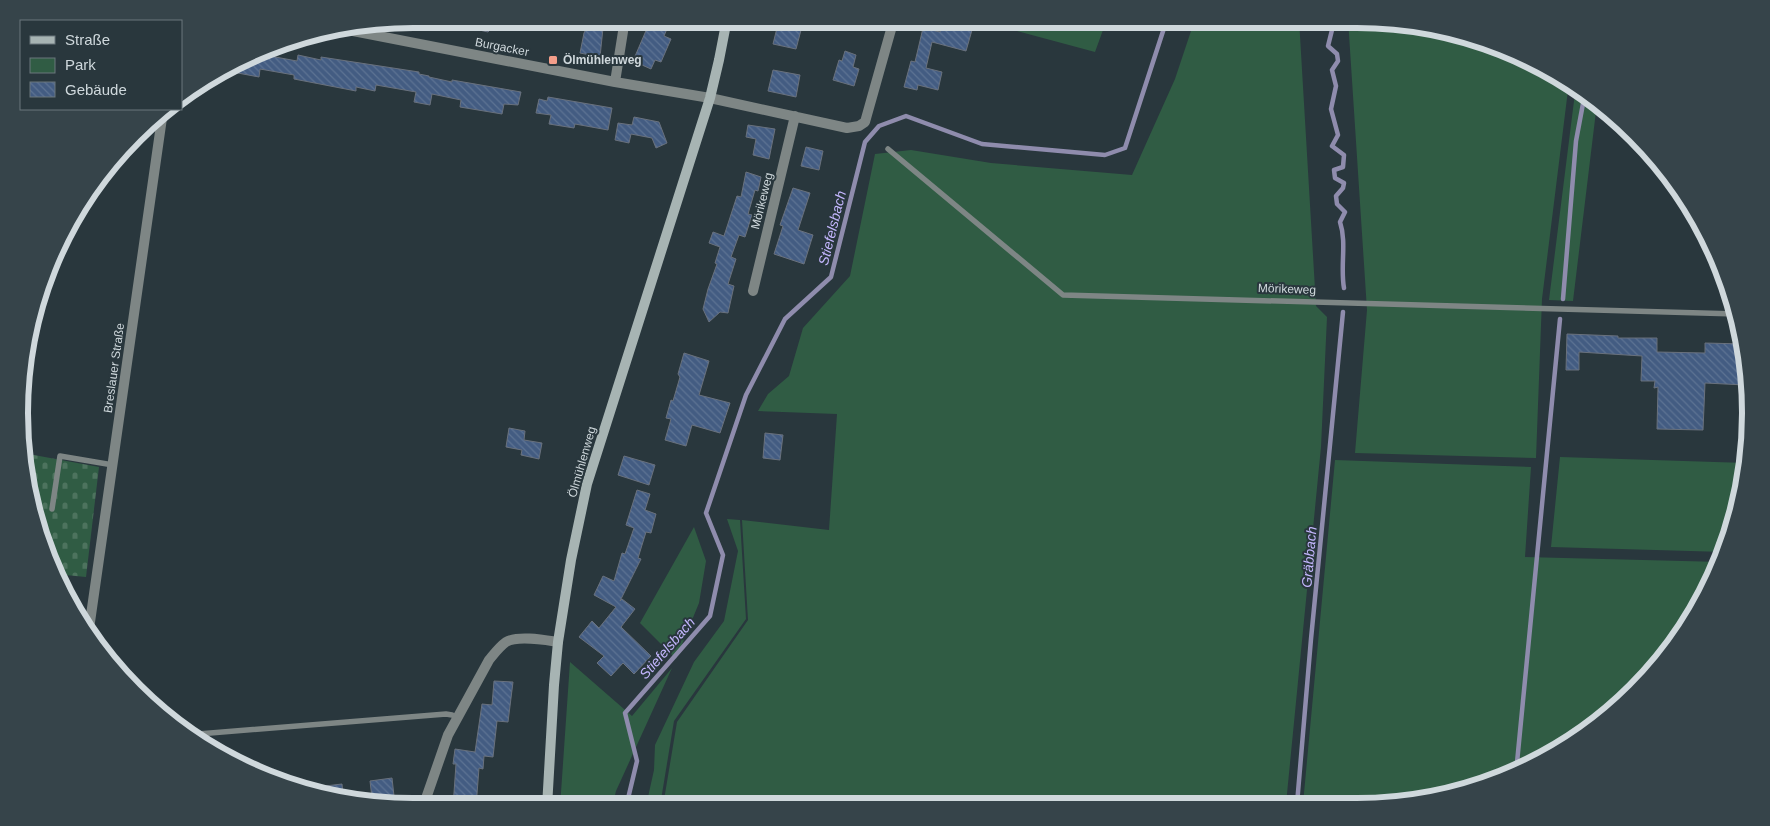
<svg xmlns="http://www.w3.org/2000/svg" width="1770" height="826" font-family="Helvetica,sans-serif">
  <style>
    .green { fill: #305c44 }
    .cemetery { fill: url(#cemetery-stones) }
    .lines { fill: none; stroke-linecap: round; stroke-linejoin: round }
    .stream { stroke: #8f8cad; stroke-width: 4.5 }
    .building { fill: url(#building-back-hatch); stroke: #69717d }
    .service { stroke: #7e8685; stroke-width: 5.5 }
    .minor { stroke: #7e8685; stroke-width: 10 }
    .secondary { stroke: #a7b4b3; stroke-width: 10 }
    .poi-dot { fill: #f49e8a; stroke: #29373d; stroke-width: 2 }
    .labels { text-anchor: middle; stroke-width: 4; stroke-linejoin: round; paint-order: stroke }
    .street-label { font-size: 12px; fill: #cfd8dc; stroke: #29373d }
    .poi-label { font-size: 12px; font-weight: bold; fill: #cfd8dc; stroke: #29373d; text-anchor: start }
    .water-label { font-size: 14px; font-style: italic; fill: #c3b6fd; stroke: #29373d }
    .rim { fill: none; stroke: #cfd8dc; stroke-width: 6 }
  </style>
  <defs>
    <pattern id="cemetery-stones" width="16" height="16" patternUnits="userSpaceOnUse" patternTransform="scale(1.25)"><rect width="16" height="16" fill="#305c44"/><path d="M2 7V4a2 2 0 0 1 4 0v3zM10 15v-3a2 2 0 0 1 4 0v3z" fill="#4d735e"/></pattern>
    <pattern id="building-back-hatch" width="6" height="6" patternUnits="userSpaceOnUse" patternTransform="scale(1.25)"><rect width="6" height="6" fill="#435c82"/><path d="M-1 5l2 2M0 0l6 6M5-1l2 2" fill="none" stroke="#5d7393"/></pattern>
  </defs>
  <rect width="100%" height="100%" fill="#29373d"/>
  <path class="green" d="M992,19H1107L1095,52L991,24Z
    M1195,19H1299L1316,306L1327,317L1321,447L1286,804L663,806L677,722L748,620L742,520L829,530L837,414L758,411L768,394L789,376L803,328L850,276L875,154L911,150L991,163L1132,175L1175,79Z
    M1348,19L1434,26L1508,49L1569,82L1542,299L1536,458L1355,453L1367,310Z
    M1576,85L1597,103L1573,301L1549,300Z
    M1560,457L1746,463L1744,490L1725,552L1551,547Z
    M1335,460L1531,467L1525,557L1722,562L1670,653L1597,726L1508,777L1409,804H1303Z
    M727,519L740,520L746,619L674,721L660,806H646L654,770L655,745L694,662L724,621L738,551Z
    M694,527L706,561L699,603L676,659L640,623Z
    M570,662L632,716L672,668L616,791L612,807H560Z"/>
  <path class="cemetery" d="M23,453L99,467L86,577L55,574L22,465Z"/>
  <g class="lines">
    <path class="stream" d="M1329,19L1332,30L1328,46L1337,54L1338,61L1332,70L1336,86L1331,109L1338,135L1332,146L1344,155L1343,167L1334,170L1335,178L1344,183L1343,188L1336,196L1337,204L1345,212L1340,222C1347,243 1340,266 1344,288
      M1563,299L1576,141L1585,93
      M1516,773L1560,319
      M1297,804L1311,639L1343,312
      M626,807L637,761L625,713L710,616L723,555L706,513L746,395L785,319L831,277L865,142L879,126L906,116L982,144L1105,155L1125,148L1167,19"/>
  </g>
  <path class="building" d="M477,19H501L488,32L475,29Z
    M651,19H671L664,36L671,39L661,62L655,60L651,69L633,61Z
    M591,20L603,28L600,57L580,53L584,33Z
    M778,24L801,30L796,49L773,44Z
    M951,25L972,30L966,51L932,42L926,68L942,72L938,90L918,85L917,90L904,87L911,61L915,62L923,28L940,32L941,27L950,29Z
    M845,51L856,55L853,67L859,69L854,86L833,80L839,60L842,61Z
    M259,54L297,61L298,55L321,60V57L419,72V74L429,76V77L452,82V80L521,92L518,105L504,104L502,114L460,107L461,100L432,94L430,105L414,102L416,92L376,85L375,91L356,87V91L294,79V75L260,69L259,77L227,71Z
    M773,70L800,75L796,97L768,91Z
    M548,97L612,108L608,130L575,124L574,128L549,124L551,115L536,113L539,99L547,101Z
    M634,117L659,122L667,143L656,148L652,138L631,134L629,143L615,140L618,123L632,125Z
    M748,125L775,129L769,159L753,155L756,139L746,137Z
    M806,147L823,151L819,170L801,166Z
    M746,172L761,177L758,191L755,190L748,214L752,215L745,237L739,235L731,257L736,259L728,284L734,286L728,313L720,312L709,322L703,309L708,289L717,264L715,263L720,247L709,243L713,232L724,236L737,196L741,197Z
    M793,188L810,193L798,230L813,235L804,264L774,254L783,226L780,225Z
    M1567,334L1618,336V338H1657V352L1705,353V343L1744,344L1746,362L1745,385L1705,383L1703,430L1657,429L1658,387L1654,388L1655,381H1641L1642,356L1579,352V370H1566Z
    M684,353L709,361L699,395L730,403L720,433L692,425L686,446L665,440L671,419L666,418L671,400L673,401L680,377L678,374Z
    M509,428L525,431L524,440L542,443L539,459L521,455L522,450L506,447Z
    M765,433L783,435L780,460L763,458Z
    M624,456L655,465L649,485L618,475Z
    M637,490L650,494L645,510L656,514L651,533L646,532L638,558L641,559L620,601L622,599L635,609L621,627L651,656L634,674L623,663L611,676L597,663L604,656L579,637L592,621L599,628L616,607L594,595L603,576L614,581L622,553L625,554L634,528L626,525Z
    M494,681L513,682L508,722L497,721L493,757L484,756L483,769L479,768L476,807H453L456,764H453L455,749L475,752L482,704L492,705Z
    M392,778L394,796L372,798L370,781Z
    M342,784L343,796L326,797L325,786Z"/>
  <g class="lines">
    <path class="service" d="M888,149L1063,295L1737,314
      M52,509L60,456L113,465
      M186,735L446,714L452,715L457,717"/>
    <path class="minor" d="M348,30L615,82L710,98L847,128L859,126L865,122L894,19
      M615,82L625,19
      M753,291L795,116
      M89,629L163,111
      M423,807L448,735L489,660C494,654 499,647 506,642C518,635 545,640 558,642"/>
    <path class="secondary" d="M547,807L554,685L558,642L571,560L587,484L710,98L719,60L727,19"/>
  </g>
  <rect class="poi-dot" x="548" y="55" width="10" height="10" rx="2.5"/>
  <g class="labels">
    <g class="street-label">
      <text transform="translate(502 47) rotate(11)" y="4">Burgacker</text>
      <text transform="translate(762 201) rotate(-76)" y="4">Mörikeweg</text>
      <text transform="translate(1287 289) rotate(2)" y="4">Mörikeweg</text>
      <text transform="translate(114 368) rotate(-82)" y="4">Breslauer Straße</text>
      <text transform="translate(582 462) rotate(-74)" y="4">Ölmühlenweg</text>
    </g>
    <g class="poi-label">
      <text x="563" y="64">Ölmühlenweg</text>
    </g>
    <g class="water-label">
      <text transform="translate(832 228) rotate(-76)" y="5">Stiefelsbach</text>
      <text transform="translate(1309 557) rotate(-85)" y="5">Gräbbach</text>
      <text transform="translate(667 648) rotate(-49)" y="5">Stiefelsbach</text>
    </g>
  </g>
  <path d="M0 0H1770V826H0ZM413 28H1357A385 385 0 0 1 1742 413V413A385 385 0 0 1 1357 798H413A385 385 0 0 1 28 413V413A385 385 0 0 1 413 28Z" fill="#36444a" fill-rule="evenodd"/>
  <path class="rim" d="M413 28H1357A385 385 0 0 1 1742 413V413A385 385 0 0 1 1357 798H413A385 385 0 0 1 28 413V413A385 385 0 0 1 413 28Z"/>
  <rect x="20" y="20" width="162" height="90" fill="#29373d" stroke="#6b777d"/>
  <rect x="30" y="36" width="25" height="8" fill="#a7b4b3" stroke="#6b777d"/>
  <text x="65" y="45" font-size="15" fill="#cfd8dc">Straße</text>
  <rect x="30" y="58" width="25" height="15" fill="#305c44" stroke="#6b777d"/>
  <text x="65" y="70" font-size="15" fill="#cfd8dc">Park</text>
  <rect x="30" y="82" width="25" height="15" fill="url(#building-back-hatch)" stroke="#6b777d"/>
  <text x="65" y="95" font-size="15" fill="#cfd8dc">Gebäude</text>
</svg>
